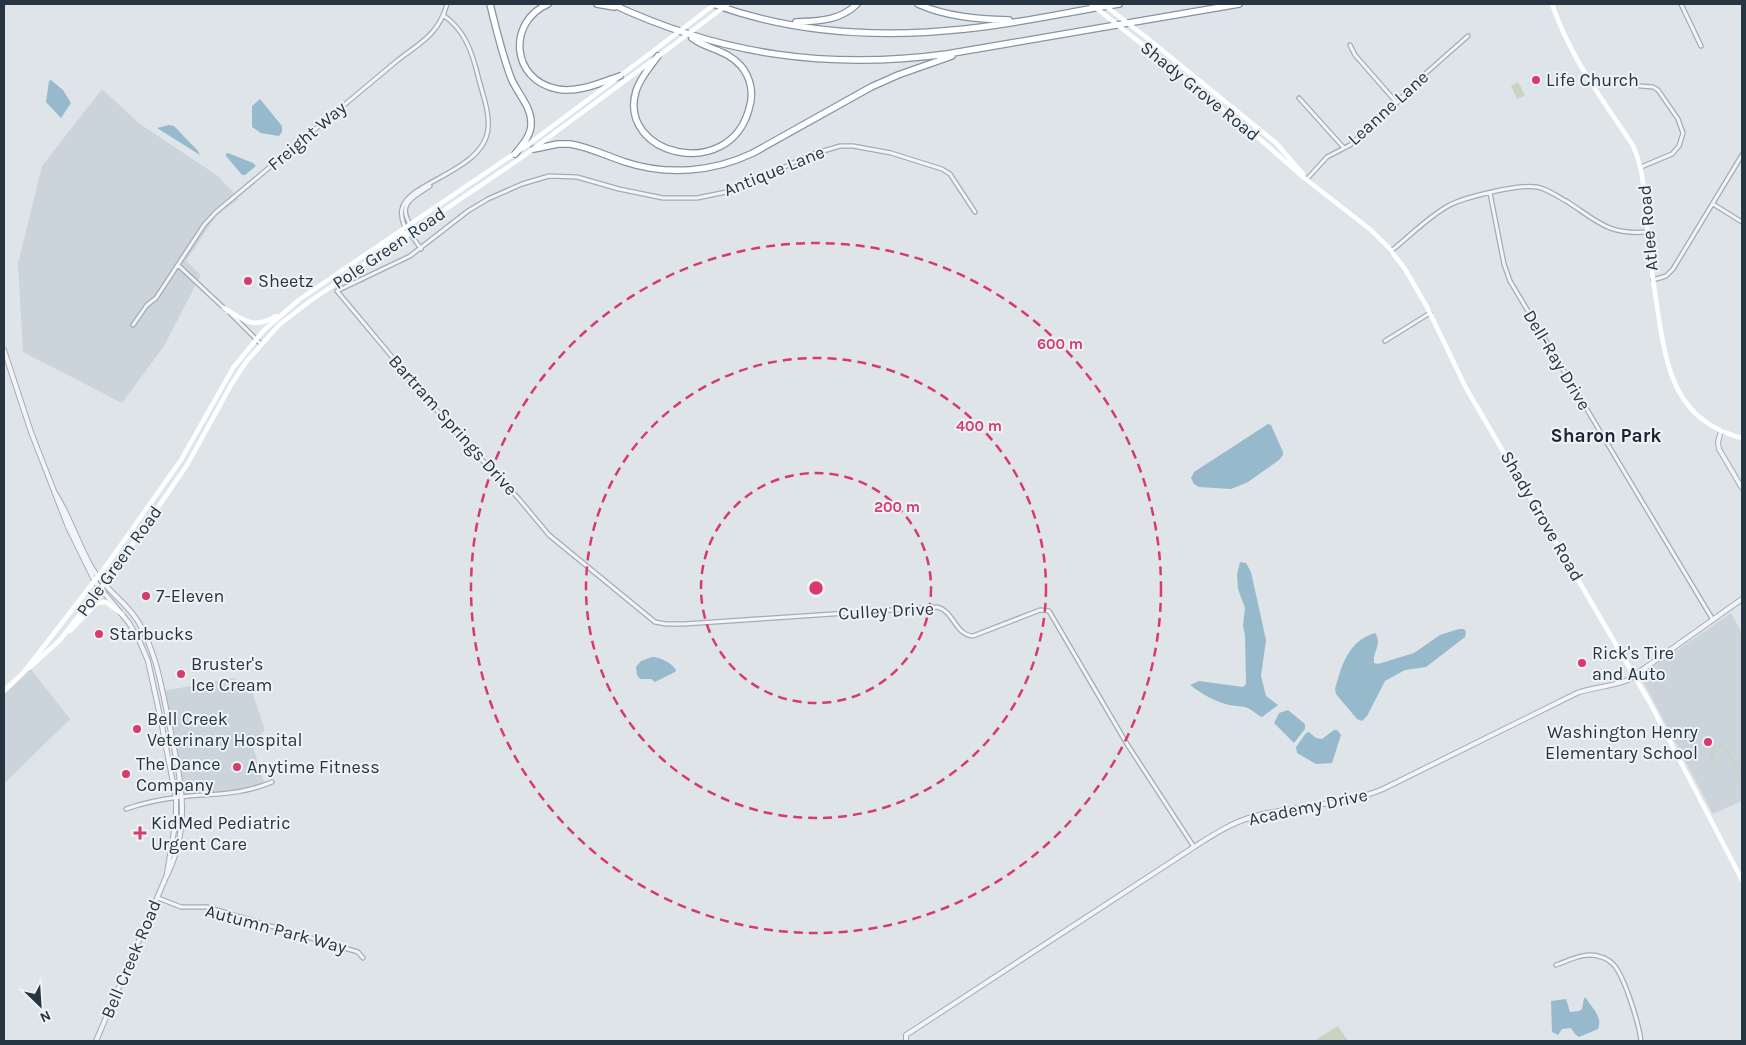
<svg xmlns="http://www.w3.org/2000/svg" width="1746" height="1045" font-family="Karla,sans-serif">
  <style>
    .built { fill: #ccd4db }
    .green { fill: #c8d4bf; fill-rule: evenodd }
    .water { fill: #97b9cc }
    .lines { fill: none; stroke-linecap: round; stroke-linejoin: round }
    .minor-casing { stroke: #a4acb3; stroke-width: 5.5 }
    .tertiary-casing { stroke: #a4acb3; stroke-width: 6 }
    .motorway-casing { stroke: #8594a1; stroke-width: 8 }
    .minor { stroke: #f2f4f7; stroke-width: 3 }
    .tertiary { stroke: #f2f4f7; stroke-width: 4 }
    .secondary { stroke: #fff; stroke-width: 4.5 }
    .motorway { stroke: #fff; stroke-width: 5.5 }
    .secondary-bridge { stroke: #fff; stroke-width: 4.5 }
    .ring { fill: none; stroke: #d73a6b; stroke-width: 2.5; stroke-dasharray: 9 6 }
    .poi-dot { fill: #d73a6b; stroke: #eef3f7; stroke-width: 2 }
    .labels { text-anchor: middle; stroke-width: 4; stroke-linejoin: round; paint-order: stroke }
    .poi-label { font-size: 18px; fill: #263541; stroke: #eef3f7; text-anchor: start }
    .street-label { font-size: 18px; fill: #263541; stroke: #eef3f7 }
    .neighbourhood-label { font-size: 19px; font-weight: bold; fill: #192532; stroke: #eef3f7 }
    .centre { fill: #d73a6b; stroke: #eef3f7; stroke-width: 2.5 }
    .ring-label { font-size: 15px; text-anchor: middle; font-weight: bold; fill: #d73a6b; stroke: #eef3f7; stroke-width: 4; stroke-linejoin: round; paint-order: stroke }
  </style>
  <rect width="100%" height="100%" fill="#dfe4e9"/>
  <path class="built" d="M102,89L140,124L218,176L239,199L216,216L186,261L201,275L164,346L122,403L23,352L18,264L42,166Z
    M1731,613L1742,633V801L1713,814L1644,683L1643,676L1647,671Z
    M30,668L70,719L4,784V694Z
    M234,678L245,683L252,692L264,727V731L252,744L265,785L233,794L182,797L163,691Z"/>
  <path class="green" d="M1518,82L1525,95L1517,99L1511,86Z
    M1720,745C1729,749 1740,766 1739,776L1734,780L1726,779L1711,758L1710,751L1713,747ZM1719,747C1725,748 1736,764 1738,771C1739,775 1737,776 1734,779C1731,779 1729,780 1726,778C1720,773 1711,758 1713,750Z
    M1338,1026L1348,1041H1314Z"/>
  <path class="water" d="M51,80L63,90L71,103L61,118L46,102L49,81Z
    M260,99L282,126V132L279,136L261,133L252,127V106Z
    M169,125L174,126L198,151L200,155L157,128Z
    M228,153L253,163L256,166L245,175H242L226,156V154Z
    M1268,424L1271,425L1283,452V455L1279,460L1248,482L1231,489L1199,487L1194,484L1191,478L1194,472Z
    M1240,562L1246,563L1251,572L1266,640L1261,676L1266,696L1278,705L1262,717C1255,714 1252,709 1245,707C1240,706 1234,706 1229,705C1216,702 1200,693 1190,685L1199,681L1243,687L1246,684L1245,636L1243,625L1245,608L1238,589L1237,574Z
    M1459,629H1464L1466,632L1465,637L1426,667L1405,670L1385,681L1367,716L1362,721L1357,719L1336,694L1335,689C1342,665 1348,641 1375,633C1383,644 1372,652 1374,663L1378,664L1414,653L1440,635Z
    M652,657C660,657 672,663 676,670L675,672L655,682L651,679H640L637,675L636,667L641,661Z
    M1288,710L1305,724V729L1294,743L1274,723L1279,713Z
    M1334,730H1337L1341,735L1332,763L1316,764L1297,753L1296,747L1306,733L1309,732L1316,738L1322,739Z
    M1584,998H1586C1592,1008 1603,1017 1598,1029L1579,1037L1575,1034L1571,1028L1562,1029L1558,1035L1552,1032L1551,1001L1566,999L1570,1012L1579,1011L1582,1009Z"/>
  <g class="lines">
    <g class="minor-casing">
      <path id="minor" d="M1681,4L1701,46
        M1350,45L1355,55L1397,103
        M1640,86L1653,87L1658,90L1678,119L1683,133L1679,146L1672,154L1641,167
        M1299,98L1344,148
        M1307,179L1327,157L1350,145L1394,106L1417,81L1468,36
        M1490,193L1504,264L1510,281L1713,620
        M1713,204L1742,222
        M975,212L950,174L942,169L891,153L853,146H840L810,155L736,190L697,198H663L619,189L577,177L549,176L522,184L488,199L468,211L410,256L337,291L449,425L519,499L549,535L655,622L666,624H684L937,607C954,611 955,635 973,636L1040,610L1049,611L1127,744L1194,847
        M410,224C397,203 414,197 430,186
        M405,228C403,222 400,216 402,209C407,182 484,171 488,129C490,112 482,93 478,76C472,52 465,30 443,15
        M410,233L421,249
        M1391,251C1410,236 1428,217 1448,206C1464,197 1519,184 1537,187C1548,189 1558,197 1568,202C1598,222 1609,235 1647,232
        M178,265L225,309
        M1653,280L1666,276L1673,269L1742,155
        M230,313L261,344
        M133,325L147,305L156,298L204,225L216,212L398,60C420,43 439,34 447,4
        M1385,341L1430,313
        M126,809C143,803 162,799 180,797C215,793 238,796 272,782
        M158,898L181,907H207L358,952L363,958
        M1556,965C1570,960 1586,951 1601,957C1606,958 1611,962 1614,965C1625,978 1639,1024 1641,1041"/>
    </g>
    <g class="tertiary-casing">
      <path id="tertiary" d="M4,350L31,432L68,527L95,582L129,623L140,642L148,661L160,716L176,798V819L167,873
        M1721,431L1718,442L1719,449L1742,488
        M55,493C70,516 78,544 92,568C104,589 127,602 139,623C156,653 161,684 168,718C179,774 194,823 166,877L96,1041
        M906,1041V1035L1194,847C1213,835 1231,823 1252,817C1295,804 1341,807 1383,789L1577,693C1593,687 1611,687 1628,680L1742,599"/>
    </g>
    <g class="motorway-casing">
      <path id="motorway" d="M490,4C496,29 502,54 511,78C517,93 532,107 531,124C531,136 522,145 515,154
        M548,4C507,22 511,80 557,89C578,93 600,83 620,76
        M597,4L614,7
        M612,4C721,55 828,70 947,54L1239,4
        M713,4C792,33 881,38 965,29C1016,24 1068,12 1119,4
        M918,4C947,17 978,19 1009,20
        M796,22C818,21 840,21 857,4
        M658,56C650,67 640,78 636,91C617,155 729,183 749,109C754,94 751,78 741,66C726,49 708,50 692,38
        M534,149L558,144H570C589,147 607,156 625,162C668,176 713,172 753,153L871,87L898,75L952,56"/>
    </g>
    <use href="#minor" class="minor"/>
    <use href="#tertiary" class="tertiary"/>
    <path class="secondary" d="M1552,4C1571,59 1601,97 1632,144C1644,168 1644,193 1646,218C1649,250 1653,281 1658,313C1667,371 1676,421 1742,438
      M1147,38L1276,143L1303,174
      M1138,41L1262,141L1303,177L1371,230L1388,247L1405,269L1427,307L1466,388L1649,701L1742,880
      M380,246C391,244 399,232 410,233L413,223
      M224,308C244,320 253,330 276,316
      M70,631L97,603L106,602L122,614
      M29,668L60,640L115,570L187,465L231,385L246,362L279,325L310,301L518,160L668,49
      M4,691L24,672L106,566L181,460L233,368L264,330L300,299L530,143L660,46"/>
    <use href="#motorway" class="motorway"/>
    <path class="secondary-bridge" d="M1091,4L1138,41
      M1103,4L1147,38
      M660,46L715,4
      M668,49L728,4"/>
  </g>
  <g class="ring">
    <circle cx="816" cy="588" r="115"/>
    <circle cx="816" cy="588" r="230"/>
    <circle cx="816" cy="588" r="345"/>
  </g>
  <g class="poi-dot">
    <circle cx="1536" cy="80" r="5"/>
    <circle cx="248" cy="281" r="5"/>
    <circle cx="146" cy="596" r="5"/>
    <circle cx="99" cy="634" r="5"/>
    <circle cx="1582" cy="663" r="5"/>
    <circle cx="181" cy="674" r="5"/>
    <circle cx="137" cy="729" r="5"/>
    <circle cx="1708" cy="742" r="5"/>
    <circle cx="237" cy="767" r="5"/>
    <circle cx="126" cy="774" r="5"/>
    <path d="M137.5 825.5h5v5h5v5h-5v5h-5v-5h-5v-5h5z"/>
  </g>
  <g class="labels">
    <g class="poi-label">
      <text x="1546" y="86">Life Church</text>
      <text x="258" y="287">Sheetz</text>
      <text x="156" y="602">7-Eleven</text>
      <text x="109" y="640">Starbucks</text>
      <text x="1592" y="659">Rick's Tire<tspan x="1592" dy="21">and Auto</tspan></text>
      <text x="191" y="670">Bruster's<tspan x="191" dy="21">Ice Cream</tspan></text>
      <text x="147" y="725">Bell Creek<tspan x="147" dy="21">Veterinary Hospital</tspan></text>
      <text x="1698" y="738" text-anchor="end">Washington Henry<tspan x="1698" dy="21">Elementary School</tspan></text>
      <text x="136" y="770">The Dance<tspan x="136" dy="21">Company</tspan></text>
      <text x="247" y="773">Anytime Fitness</text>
      <text x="151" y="829">KidMed Pediatric<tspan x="151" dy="21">Urgent Care</tspan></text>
    </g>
    <g class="street-label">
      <text transform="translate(1200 91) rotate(39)" y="6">Shady Grove Road</text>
      <text transform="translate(1388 108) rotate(-42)" y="6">Leanne Lane</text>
      <text transform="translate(307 136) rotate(-40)" y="6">Freight Way</text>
      <text transform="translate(774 171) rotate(-22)" y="6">Antique Lane</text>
      <text transform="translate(1648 228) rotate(-95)" y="6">Atlee Road</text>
      <text transform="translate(389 248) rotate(-34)" y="6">Pole Green Road</text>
      <text transform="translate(1557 360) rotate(59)" y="6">Dell-Ray Drive</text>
      <text transform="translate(453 425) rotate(48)" y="6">Bartram Springs Drive</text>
      <text transform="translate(1542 516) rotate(60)" y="6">Shady Grove Road</text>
      <text transform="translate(119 561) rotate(-54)" y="6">Pole Green Road</text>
      <text transform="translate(886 611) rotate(-3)" y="6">Culley Drive</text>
      <text transform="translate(1308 807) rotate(-12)" y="6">Academy Drive</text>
      <text transform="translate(276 929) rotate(15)" y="6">Autumn Park Way</text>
      <text transform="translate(131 959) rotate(-67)" y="6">Bell Creek Road</text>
    </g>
    <g class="neighbourhood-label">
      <text x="1606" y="442">Sharon Park</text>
    </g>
  </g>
  <circle cx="816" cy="588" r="8" class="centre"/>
  <g class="ring-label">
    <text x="1060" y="349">600 m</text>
    <text x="979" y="431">400 m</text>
    <text x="897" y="512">200 m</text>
  </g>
  <rect width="1746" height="1045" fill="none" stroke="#263541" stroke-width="10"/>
  <g transform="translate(40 1005) rotate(155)" stroke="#eef3f7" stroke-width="4" paint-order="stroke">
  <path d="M0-4L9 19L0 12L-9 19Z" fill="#263541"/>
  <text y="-8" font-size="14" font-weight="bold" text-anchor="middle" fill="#263541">N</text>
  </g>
</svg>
